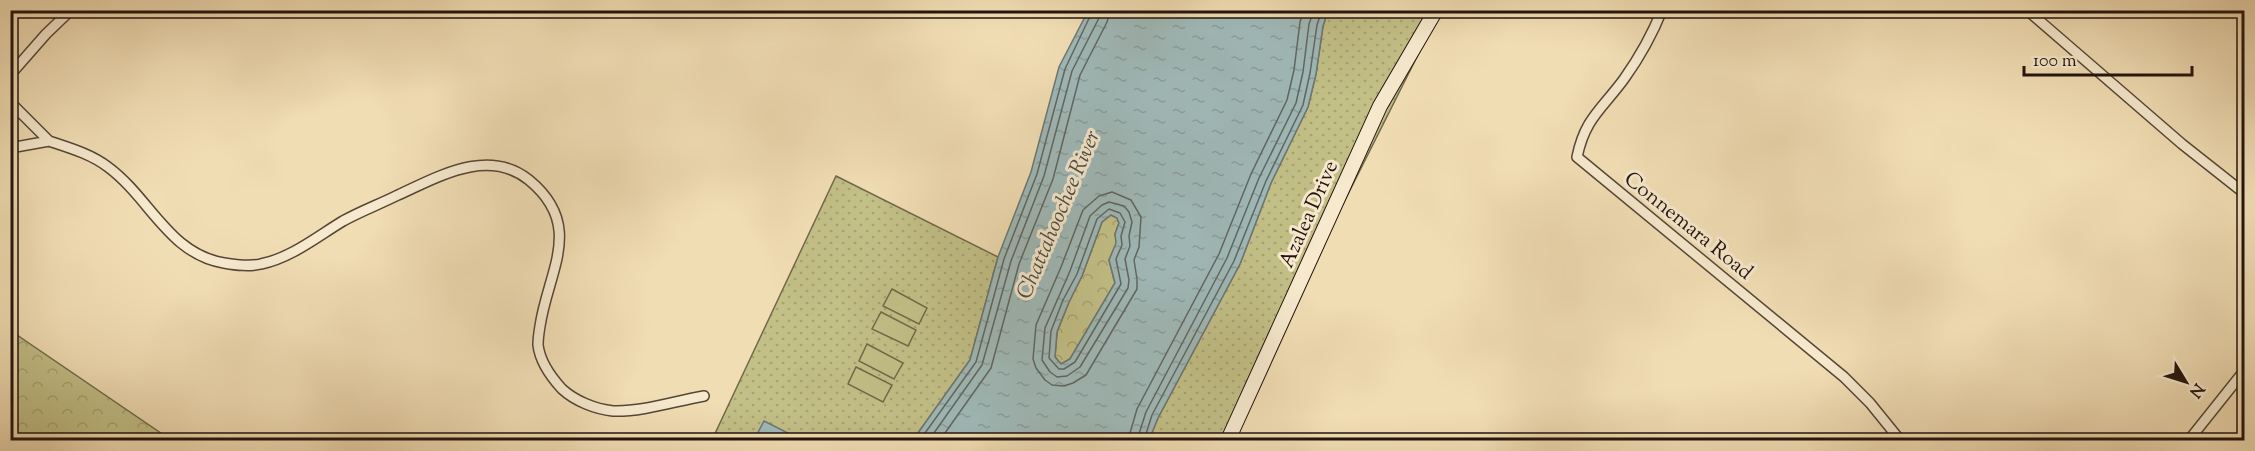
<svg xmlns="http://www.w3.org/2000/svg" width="2255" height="451" font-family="'Sorts Mill Goudy',serif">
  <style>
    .green { fill: url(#green-dots); stroke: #72694a; stroke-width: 1.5 }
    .forest { fill: url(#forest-crowns); stroke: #72694a; stroke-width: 1.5 }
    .pitch { fill: #c2bf87; stroke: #72694a; stroke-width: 1.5 }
    .water { fill: url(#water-ripples); stroke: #6d7774; stroke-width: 1.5; fill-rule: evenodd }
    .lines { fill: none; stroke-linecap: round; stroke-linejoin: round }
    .shore { stroke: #606662; stroke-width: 1.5 }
    .street-casing { stroke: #564637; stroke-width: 12 }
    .secondary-casing { stroke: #22130d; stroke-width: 16 }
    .street { stroke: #f6e9ce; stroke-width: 9 }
    .secondary { stroke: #f6e9ce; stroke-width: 14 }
    .labels { text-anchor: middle; stroke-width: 6; stroke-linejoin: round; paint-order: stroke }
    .street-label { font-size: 21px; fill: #22130d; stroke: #f6e9ce }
    .water-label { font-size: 22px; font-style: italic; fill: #4e4d49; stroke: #f6e9ce }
  </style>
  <defs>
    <pattern id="green-dots" width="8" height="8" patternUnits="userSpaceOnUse" patternTransform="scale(1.5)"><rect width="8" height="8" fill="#c2bf87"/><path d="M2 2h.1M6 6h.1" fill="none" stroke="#a6a373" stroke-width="1.8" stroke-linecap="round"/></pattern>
    <pattern id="forest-crowns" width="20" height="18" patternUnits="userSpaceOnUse" patternTransform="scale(1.5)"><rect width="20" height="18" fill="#c2bf87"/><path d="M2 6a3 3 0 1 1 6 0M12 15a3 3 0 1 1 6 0" fill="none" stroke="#a6a373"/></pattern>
    <pattern id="water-ripples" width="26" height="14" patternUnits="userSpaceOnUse" patternTransform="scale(1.5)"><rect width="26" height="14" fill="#9fb9b8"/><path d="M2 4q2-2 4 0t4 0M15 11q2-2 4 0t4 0" fill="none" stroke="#899e9d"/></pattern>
  </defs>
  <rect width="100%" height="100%" fill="#f1ddb4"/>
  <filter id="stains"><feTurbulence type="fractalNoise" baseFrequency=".00333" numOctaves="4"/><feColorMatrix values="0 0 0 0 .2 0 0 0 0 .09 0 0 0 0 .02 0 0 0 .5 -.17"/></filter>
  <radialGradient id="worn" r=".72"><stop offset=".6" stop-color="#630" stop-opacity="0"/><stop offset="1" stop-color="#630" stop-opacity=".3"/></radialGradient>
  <path class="green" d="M1328,11H1440L1329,232L1234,440H1149L1158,418L1240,264L1271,183L1308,107L1316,74L1323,26Z
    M836,176L998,257L970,360L913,440H712Z"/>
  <path class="forest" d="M1111,215L1117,218L1119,223L1115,234L1117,243L1109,260L1115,283L1070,359L1061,364L1055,357L1057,332L1069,302L1082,276L1102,222Z
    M10,331H11L171,440H11Z"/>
  <path class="pitch" d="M892,289L927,308L919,324L883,306Z
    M881,312L916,330L908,346L872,329Z
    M867,344L903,363L894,379L859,361Z
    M856,367L892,385L883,402L848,384Z"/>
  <path class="water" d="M1088,11H1328L1323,26L1316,74L1308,107L1271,183L1240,264L1158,418L1149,440H913L970,360L998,257L1031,172L1059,67ZM1111,215L1117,218L1119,223L1115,234L1116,243L1109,260L1115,283L1070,359L1061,364L1055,357L1057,332L1069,302L1082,276L1102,222Z
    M764,421L788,433L784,440H754Z"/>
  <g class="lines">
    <path class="shore" d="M1112,192L1131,200L1141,217L1139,247L1134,260L1137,279V289L1086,375L1073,383L1064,386L1052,385L1045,380L1036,368L1033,359L1036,325L1061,267L1083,210L1099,196Z
      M1109,202L1124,206L1129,212L1132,222L1129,236L1130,246L1125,259L1129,280L1128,288L1080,367L1067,376L1057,377L1050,372L1042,360L1045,328L1070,271L1090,216L1102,205Z
      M1109,209L1120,213L1125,222L1121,236L1122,245L1116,259L1121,284L1075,362L1064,369H1059L1049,358L1051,331L1063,300L1077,274L1097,219Z
      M920,440L976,362L1004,259L1037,174L1065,69L1093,10
      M929,440L982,365L1011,261L1044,176L1072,71L1099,18L1100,10
      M940,440L991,368L1019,264L1053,179L1080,75L1107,22L1110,10
      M1128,440L1137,409L1219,254L1251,174L1287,100L1294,70L1300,22L1304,10
      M1137,440L1146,412L1227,258L1259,178L1296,103L1303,72L1309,24L1314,10
      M1144,440L1152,415L1234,261L1266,181L1303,105L1310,73L1317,25L1322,10"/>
    <g class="street-casing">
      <path id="street" d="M1662,10C1652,35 1639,58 1624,79C1602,109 1585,118 1577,157L1844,377L1870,403L1900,440
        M2027,10L2182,144L2244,193
        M10,75L46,34L71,10
        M10,102L49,141L10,148
        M49,141C70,148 91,154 108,167C150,198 169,254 224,263C236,265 249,267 261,264C291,258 318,236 343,221C361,211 380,204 398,195C438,177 488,147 529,180C585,226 548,271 540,326C539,332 538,339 538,345C540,362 551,377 562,389C575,401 595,409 613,411C643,412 675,401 704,396
        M2189,440L2244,371"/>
    </g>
    <g class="secondary-casing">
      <path id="secondary" d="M1228,440L1380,106L1436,10"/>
    </g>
    <use href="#street" class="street"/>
    <use href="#secondary" class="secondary"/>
  </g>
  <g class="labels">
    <g class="street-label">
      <text transform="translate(1308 214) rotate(-66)" y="7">Azalea Drive</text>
      <text transform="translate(1689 225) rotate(39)" y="7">Connemara Road</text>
    </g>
    <g class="water-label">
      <text transform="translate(1057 214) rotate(-67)" y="8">Chattahoochee River</text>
    </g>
  </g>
  <rect width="2255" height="451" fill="none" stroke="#f1ddb4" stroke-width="36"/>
  <rect x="12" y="12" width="2231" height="427" fill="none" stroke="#22130d" stroke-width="3"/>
  <rect x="18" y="18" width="2219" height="415" fill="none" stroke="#22130d" stroke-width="1.5"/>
  <g transform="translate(2186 382) rotate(128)" stroke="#f6e9ce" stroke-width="4.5" paint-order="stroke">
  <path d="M0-4.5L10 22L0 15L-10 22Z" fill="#22130d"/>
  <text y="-9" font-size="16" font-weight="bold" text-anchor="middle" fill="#22130d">N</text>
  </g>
  <path d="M2024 66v9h168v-9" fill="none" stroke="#22130d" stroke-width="3"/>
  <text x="2033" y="66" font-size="18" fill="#22130d" stroke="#f6e9ce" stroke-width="4.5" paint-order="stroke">100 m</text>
  <rect width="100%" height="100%" filter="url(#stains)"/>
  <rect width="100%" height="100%" fill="url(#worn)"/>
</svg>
